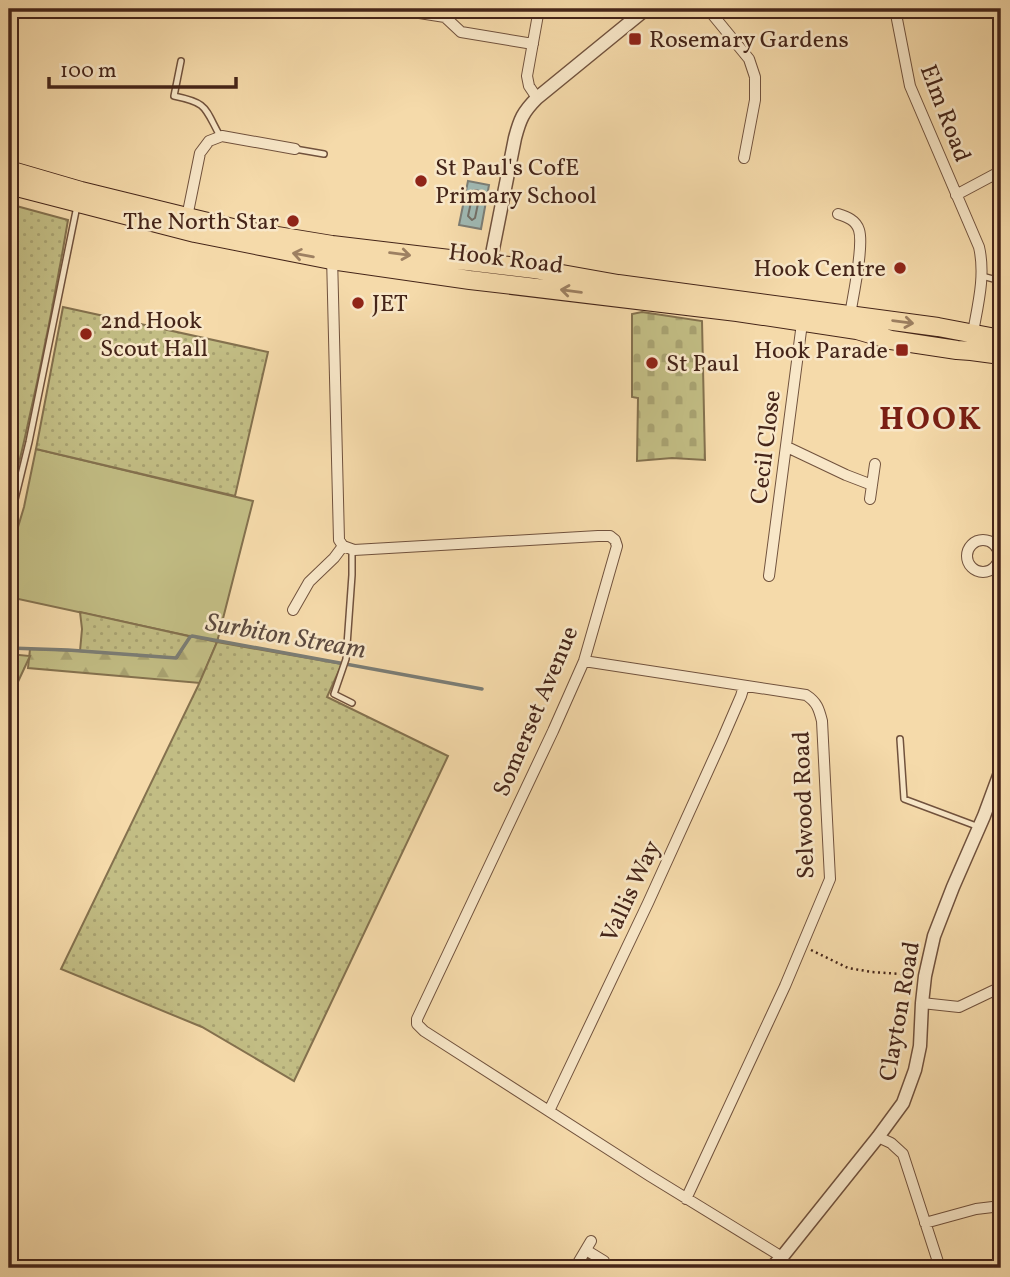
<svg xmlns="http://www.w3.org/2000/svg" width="1010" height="1277" font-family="Vollkorn,serif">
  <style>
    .grass { fill: #c2bd84; stroke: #84714e; stroke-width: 2 }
    .forest { fill: url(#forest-firs); stroke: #84714e; stroke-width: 2 }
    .cemetery { fill: url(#cemetery-stones); stroke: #84714e; stroke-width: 2 }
    .park { fill: url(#park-dots); stroke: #84714e; stroke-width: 2 }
    .water { fill: #9fb8b2; stroke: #7b7d75; stroke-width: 2 }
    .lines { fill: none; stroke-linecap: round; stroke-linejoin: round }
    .shore { stroke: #726e66; stroke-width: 2 }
    .stream { stroke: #7b7d75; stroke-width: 3.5 }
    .service-casing { stroke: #71523d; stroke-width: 8 }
    .minor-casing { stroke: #71523d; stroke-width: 12 }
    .tertiary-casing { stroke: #71523d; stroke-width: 15 }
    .trunk-casing { stroke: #452519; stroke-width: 20 }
    .path { stroke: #452519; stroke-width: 2.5; stroke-dasharray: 2 3.5; stroke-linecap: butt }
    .service { stroke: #f8e7c8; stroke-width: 5 }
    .minor { stroke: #f8e7c8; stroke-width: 10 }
    .tertiary { stroke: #f8e7c8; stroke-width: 12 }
    .trunk { stroke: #f5daaa; stroke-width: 18 }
    .oneway { stroke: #9d8062 }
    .poi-dot { fill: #8f2418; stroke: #f8e7c8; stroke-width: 2.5 }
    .labels { text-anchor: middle; stroke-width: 5; stroke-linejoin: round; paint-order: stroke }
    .poi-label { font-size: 24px; fill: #452519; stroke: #f8e7c8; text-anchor: start }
    .street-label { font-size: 24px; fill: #452519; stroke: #f8e7c8 }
    .water-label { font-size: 26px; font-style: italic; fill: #5c4a3f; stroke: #f8e7c8 }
    .district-label { font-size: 32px; font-weight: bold; letter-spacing: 2px; fill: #7a1f14; stroke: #f8e7c8 }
  </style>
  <defs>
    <pattern id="forest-firs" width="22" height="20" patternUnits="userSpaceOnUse" patternTransform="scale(1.75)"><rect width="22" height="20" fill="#c2bd84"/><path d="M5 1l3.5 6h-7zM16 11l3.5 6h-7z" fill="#a8a271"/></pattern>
    <pattern id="cemetery-stones" width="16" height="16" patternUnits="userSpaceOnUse" patternTransform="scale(1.75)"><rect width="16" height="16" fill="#c2bd84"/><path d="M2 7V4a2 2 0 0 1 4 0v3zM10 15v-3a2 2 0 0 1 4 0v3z" fill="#a8a271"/></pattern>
    <pattern id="park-dots" width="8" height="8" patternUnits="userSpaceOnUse" patternTransform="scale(1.75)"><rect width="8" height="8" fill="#c2bd84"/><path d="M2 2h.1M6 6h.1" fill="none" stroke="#a8a271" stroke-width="1.8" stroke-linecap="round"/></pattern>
  </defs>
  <rect width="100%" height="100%" fill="#f5daaa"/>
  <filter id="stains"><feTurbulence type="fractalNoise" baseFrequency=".00286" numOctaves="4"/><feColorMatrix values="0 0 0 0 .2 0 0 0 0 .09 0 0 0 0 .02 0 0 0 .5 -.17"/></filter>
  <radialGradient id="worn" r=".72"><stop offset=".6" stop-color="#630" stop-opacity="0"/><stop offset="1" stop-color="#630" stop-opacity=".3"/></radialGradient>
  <path class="grass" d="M36,449L253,501L217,642L9,597V557L24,507Z"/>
  <path class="forest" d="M190,636L217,642L200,683L28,668L30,649L80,651L177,658Z"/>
  <path class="cemetery" d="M642,312L702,321L705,460L672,458L637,461L638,398L632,397V314Z"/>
  <path class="park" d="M9,204L68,220C52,316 32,411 9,505Z
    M63,307L268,352L235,496L36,449Z
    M80,612L188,636H190L177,658L80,651L82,629Z
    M217,642L342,664L327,697L448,756L294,1081L202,1027L61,969L198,686Z
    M9,654L30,656L9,701Z"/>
  <path class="water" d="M468,181L489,185L481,229L459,225Z"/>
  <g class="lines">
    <path class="shore" d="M475,190L479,191L480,194L475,218L472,220L468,216L473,193Z"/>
    <path class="stream" d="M9,648L68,650L176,658L190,637L192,636L482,689"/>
    <g class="service-casing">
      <path id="service" d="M181,61L174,96C208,103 204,107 220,136
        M295,149L324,154
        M982,276L997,280L1001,290
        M999,466L1001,452
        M9,524L29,442L77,206
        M999,549L1001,546
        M352,703L334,694L346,659L352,575V550
        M900,739L904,799L979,827"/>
    </g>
    <g class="minor-casing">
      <path id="minor" d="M270,9L293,12L307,9
        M708,9L749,59L755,77V100L744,158
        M895,9L910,86L979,247C986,277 977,308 972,338
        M413,12L445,17L461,32L533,44
        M537,98L529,86L527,76L539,9
        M956,195L1001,171
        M838,214C847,217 856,220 859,230C864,246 853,296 850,315
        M187,217L200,153L209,141L222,136L295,149
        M332,256L339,540L343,546L354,550L598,536H610L615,540L617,546L584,661L553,731L417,1019V1024L424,1031L650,1176L782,1257
        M787,447L846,475L872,485
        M870,499L875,464
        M967 556a16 16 0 1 1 32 0a16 16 0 1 1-32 0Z
        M769,576L802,323
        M293,610L309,582L334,558L343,546
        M584,661L806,695C817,702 819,709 822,721L830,879L785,986L686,1199
        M922,1003L959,1007L1001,987
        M549,1111L648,903L722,740L741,696L744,686
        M878,1137L891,1143L903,1154L940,1268
        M925,1223L976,1209L1001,1206
        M586,1250L604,1261
        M575,1268L591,1241"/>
    </g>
    <g class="tertiary-casing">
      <path id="tertiary" d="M490,264L515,138C520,119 523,112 537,98L646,9
        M771,1268L782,1257L878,1137L903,1103L915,1070L920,1046L922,1003L925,976L934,936L953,887L984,816L1001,770"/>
    </g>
    <g class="trunk-casing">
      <path id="trunk" d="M9,170L81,191L187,217L241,230L332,245L534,269L618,284L938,327L1001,339
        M9,185L195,233L331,260L470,280L737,312L857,330L891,340L957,350L971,351L1001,355"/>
    </g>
    <path class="path" d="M811,950L848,968L872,972L915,975"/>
    <use href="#service" class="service"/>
    <use href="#minor" class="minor"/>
    <use href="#tertiary" class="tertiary"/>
    <use href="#trunk" class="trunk"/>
  </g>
  <defs><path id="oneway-shaft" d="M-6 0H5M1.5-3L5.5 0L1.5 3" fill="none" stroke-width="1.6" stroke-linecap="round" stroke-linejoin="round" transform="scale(1.75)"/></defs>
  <g class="oneway">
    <use href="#oneway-shaft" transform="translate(400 254) rotate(7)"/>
    <use href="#oneway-shaft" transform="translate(303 255) rotate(-170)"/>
    <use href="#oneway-shaft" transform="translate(571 291) rotate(-173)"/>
    <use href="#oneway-shaft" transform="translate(903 322) rotate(8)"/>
  </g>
  <g class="poi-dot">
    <rect x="628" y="32" width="14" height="14" rx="3.5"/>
    <circle cx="421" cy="181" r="7"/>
    <circle cx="293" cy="221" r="7"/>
    <circle cx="900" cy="268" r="7"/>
    <circle cx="358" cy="303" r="7"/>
    <circle cx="86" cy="334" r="7"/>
    <rect x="895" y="343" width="14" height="14" rx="3.5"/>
    <circle cx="652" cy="363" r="7"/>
  </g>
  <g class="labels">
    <g class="poi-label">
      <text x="649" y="47">Rosemary Gardens</text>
      <text x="435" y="175">St Paul's CofE<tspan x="435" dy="28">Primary School</tspan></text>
      <text x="279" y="229" text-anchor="end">The North Star</text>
      <text x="886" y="276" text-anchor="end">Hook Centre</text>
      <text x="372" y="311">JET</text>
      <text x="100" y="328">2nd Hook<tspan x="100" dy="28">Scout Hall</tspan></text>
      <text x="888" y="358" text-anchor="end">Hook Parade</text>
      <text x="666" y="371">St Paul</text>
    </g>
    <g class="street-label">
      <text transform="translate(946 113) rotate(69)" y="8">Elm Road</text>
      <text transform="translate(506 258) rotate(7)" y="8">Hook Road</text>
      <text transform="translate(765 447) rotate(-83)" y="8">Cecil Close</text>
      <text transform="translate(535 711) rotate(-67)" y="8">Somerset Avenue</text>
      <text transform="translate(803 805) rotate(-92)" y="8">Selwood Road</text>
      <text transform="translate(630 891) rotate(-65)" y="8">Vallis Way</text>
      <text transform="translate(899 1011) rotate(-80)" y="8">Clayton Road</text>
    </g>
    <g class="water-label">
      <text transform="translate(286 635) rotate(10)" y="9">Surbiton Stream</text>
    </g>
    <g class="district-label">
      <text x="931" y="429">HOOK</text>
    </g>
  </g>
  <rect width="1010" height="1277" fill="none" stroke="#f5daaa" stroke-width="35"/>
  <rect x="10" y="10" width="989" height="1256" fill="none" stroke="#452519" stroke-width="3.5"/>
  <rect x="18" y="18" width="975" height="1242" fill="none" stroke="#452519" stroke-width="2"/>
  <path d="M49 77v10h187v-10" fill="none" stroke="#452519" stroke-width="3.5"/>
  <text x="60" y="77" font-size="21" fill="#452519" stroke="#f8e7c8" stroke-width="5" paint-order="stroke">100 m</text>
  <rect width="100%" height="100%" filter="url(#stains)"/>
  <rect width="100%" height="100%" fill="url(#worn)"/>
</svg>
